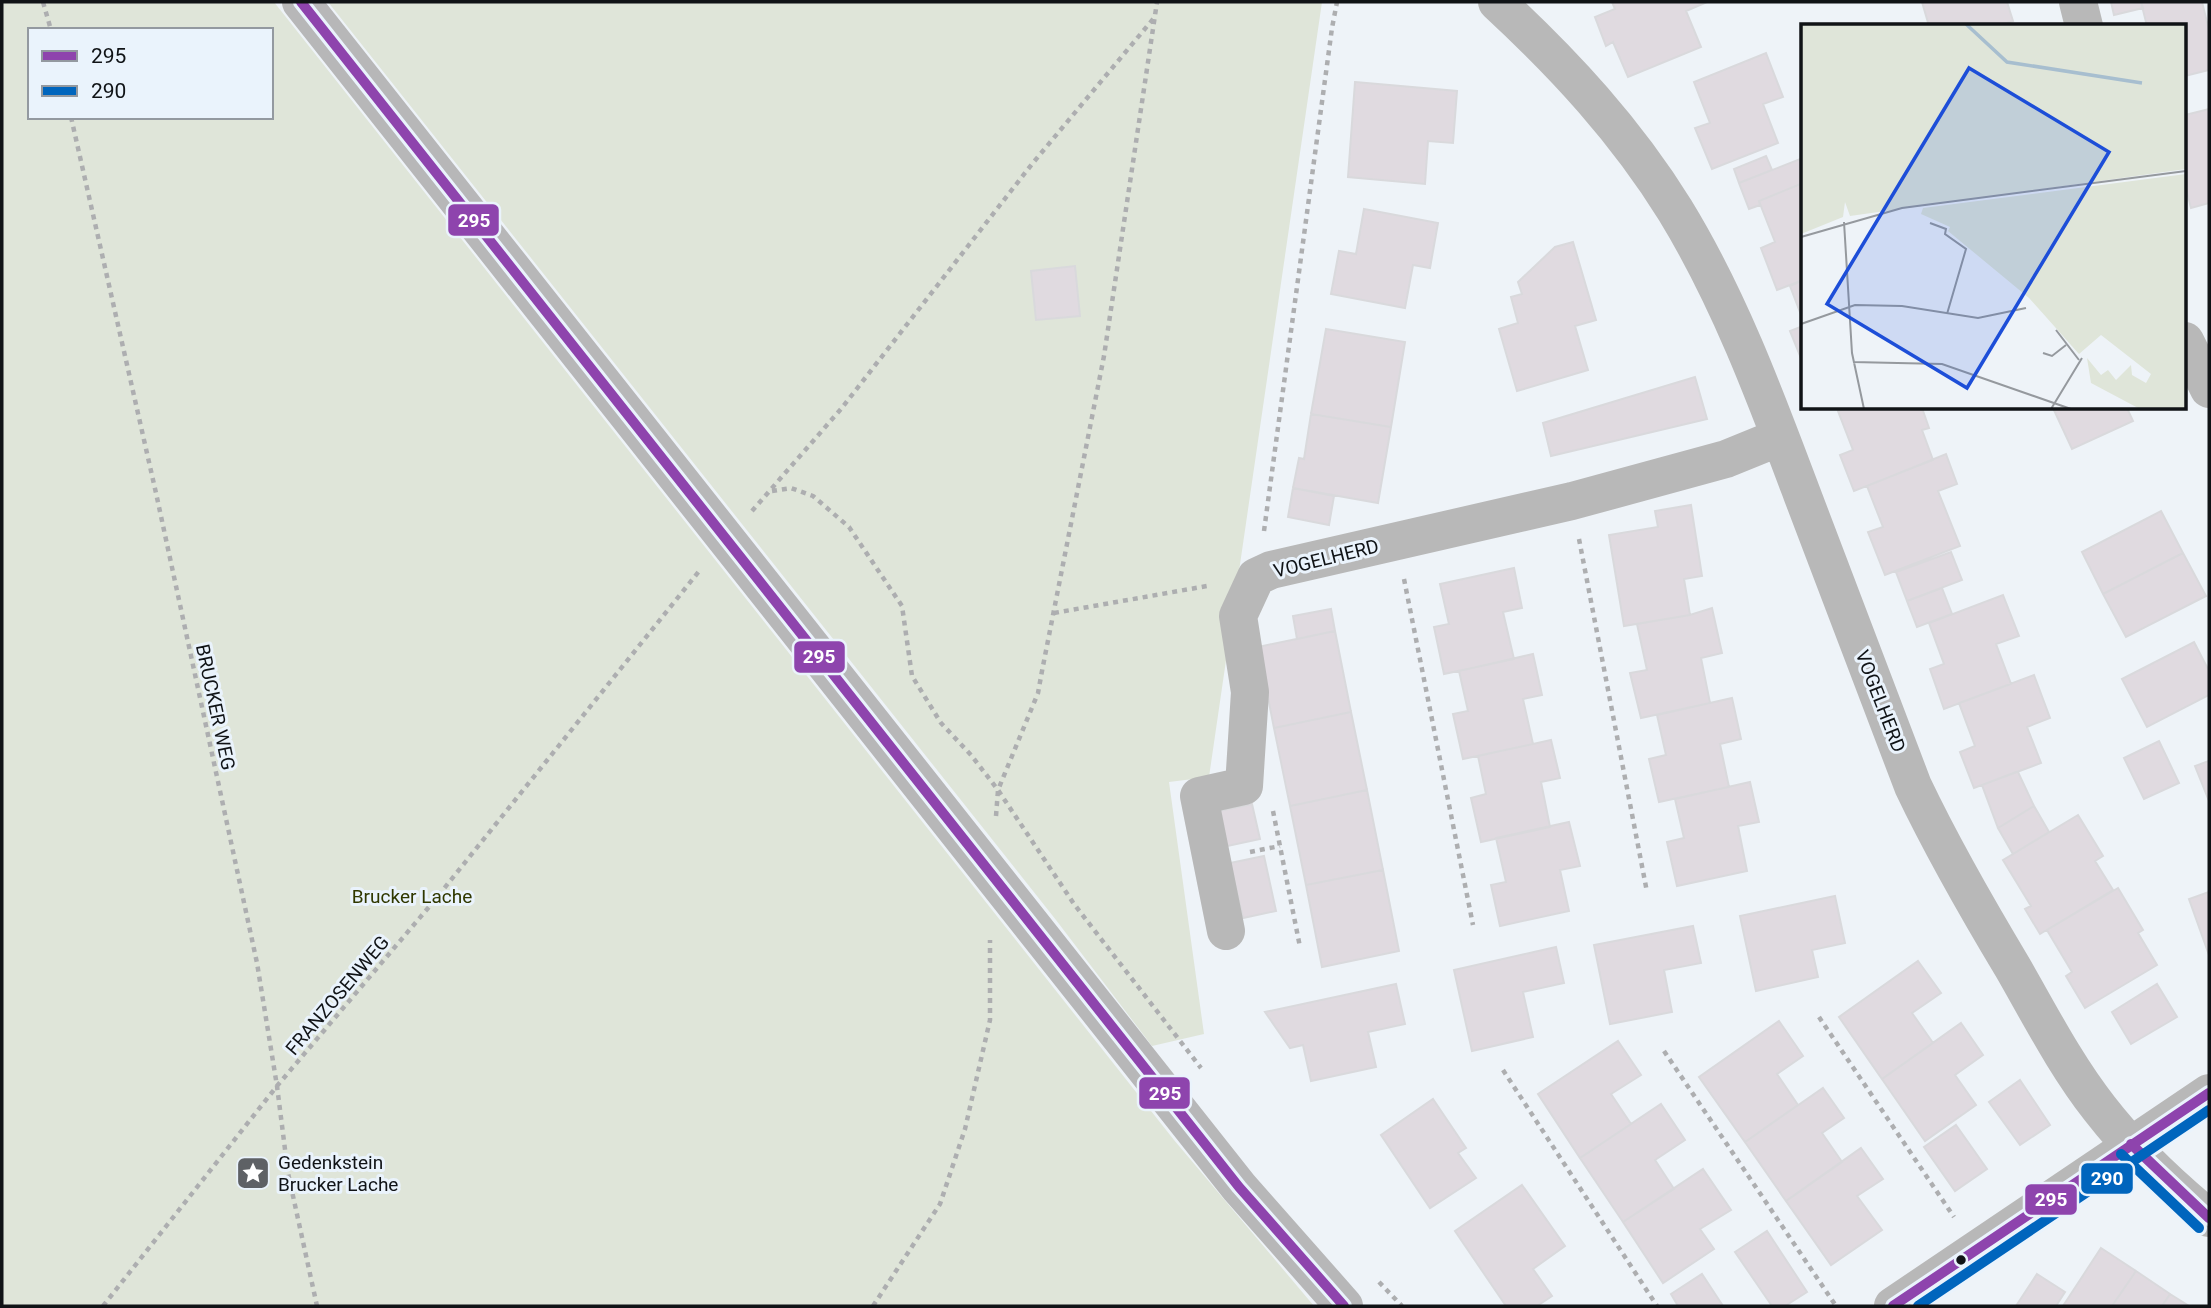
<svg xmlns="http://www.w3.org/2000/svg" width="2211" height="1308" font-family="Roboto,sans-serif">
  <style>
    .green { fill: #dfe5d9; fill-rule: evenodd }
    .building { fill: #e0dae0; stroke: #d9d9dc; stroke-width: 2 }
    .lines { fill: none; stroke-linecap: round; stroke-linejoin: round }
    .path { stroke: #adaeb0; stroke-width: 4.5; stroke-dasharray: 5 5; stroke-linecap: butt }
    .street { stroke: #b8b8b8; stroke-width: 38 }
    .secondary { stroke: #b7b7b8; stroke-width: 38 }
    .bus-1-casing { stroke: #eaf3fc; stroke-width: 16 }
    .bus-2-casing { stroke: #eaf3fc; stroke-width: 16 }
    .bus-1 { stroke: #8e44ad; stroke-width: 10 }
    .bus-2 { stroke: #0065bd; stroke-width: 10 }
    .bus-dot { fill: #101316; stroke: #eaf3fc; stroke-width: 2.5 }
    .labels { text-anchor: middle; stroke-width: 6; stroke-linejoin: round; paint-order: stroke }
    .street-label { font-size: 19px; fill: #101316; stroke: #eaf3fc }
    .park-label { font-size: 19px; fill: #303800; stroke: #eaf3fc }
    .poi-label { font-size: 19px; fill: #101316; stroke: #eaf3fc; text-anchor: start }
    .inset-river { fill: none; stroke: #a7becf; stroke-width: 3.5 }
    .inset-road { fill: none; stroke: #95999e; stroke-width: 2 }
    .view { fill: #1d4ed8; fill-opacity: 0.15; stroke: #1d4ed8; stroke-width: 3.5 }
    .inset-edge { fill: none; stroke: #101316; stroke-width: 3.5 }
    .line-badge { stroke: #eaf3fc; stroke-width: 2.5 }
    .badge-label { font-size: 19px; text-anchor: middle; font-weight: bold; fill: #fff }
  </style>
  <rect width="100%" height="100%" fill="#eef3f8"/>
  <path class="green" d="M2,2H274L1174,1140L1314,1306H2ZM30,30H271V117H30Z
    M328,2H1322L1209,777L1169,782L1204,1034L1152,1046L1056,920Z"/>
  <path class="building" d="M1612,2H1707L1686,11L1701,47L1628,77L1613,42L1606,46L1595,17L1615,9Z
    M1922,2H2007L2013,21L1997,26H1929Z
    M2111,2H2141L2143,8L2114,15Z
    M2141,2H2202L2209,30V70L2185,76V26H2147Z
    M1766,53L1783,97L1763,104L1778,143L1712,169L1695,128L1710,123L1694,82Z
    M1355,82L1457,91L1453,143L1428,141L1425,184L1348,177Z
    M2209,109V203L2191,208L2185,184V115Z
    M1766,156L1772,170L1739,183L1734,169Z
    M1803,158V183L1759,201L1760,205L1749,209L1739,183Z
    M1803,183V280L1777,290L1761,248L1775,242L1759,201Z
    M1364,209L1438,223L1430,268L1413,265L1405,308L1331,294L1339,251L1356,254Z
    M1573,242L1596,320L1575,326L1588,370L1517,391L1499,329L1518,323L1511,297L1522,294L1518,282L1555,247Z
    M1075,266L1080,316L1036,320L1031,271Z
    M1803,280V320L1790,286Z
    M1803,326V363L1790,331Z
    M1326,329L1405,342L1391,427L1311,414Z
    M1695,377L1707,419L1551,456L1543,423Z
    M1846,408H1922L1929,428L1922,430L1933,460L1854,491L1840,455L1853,450L1838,411Z
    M2053,408H2127L2133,421L2072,449Z
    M1311,414L1391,427L1378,503L1293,488L1299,458L1304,459Z
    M1946,454L1957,484L1938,491L1960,546L1885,575L1868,532L1883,527L1867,486Z
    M1293,488L1334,496L1329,525L1288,517Z
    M1691,505L1702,576L1684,579L1690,615L1624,626L1609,535L1658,527L1655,511Z
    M2161,511L2183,553L2103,594L2082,552Z
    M1951,552L1962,580L1907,601L1896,572Z
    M2183,553L2206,596L2126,637L2103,594Z
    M1514,568L1522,608L1503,612L1514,659L1444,674L1434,627L1449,624L1440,584Z
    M1942,588L1952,614L1917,627L1907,601Z
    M2003,595L2019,636L1996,644L2011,684L1944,709L1930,669L1944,664L1929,623Z
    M1712,608L1722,653L1701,658L1710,703L1641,718L1630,673L1647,670L1637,624L1690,615Z
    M1331,609L1335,631L1297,639L1293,616Z
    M1335,631L1351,712L1274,728L1258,647Z
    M2194,642L2209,671V695L2147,727L2122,679Z
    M1533,654L1542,695L1523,699L1533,744L1463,759L1453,714L1468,711L1459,671Z
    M2034,675L2050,718L2027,727L2041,763L1974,788L1960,752L1975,746L1959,703Z
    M1732,698L1741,739L1720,744L1729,787L1659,802L1649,759L1666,755L1657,715Z
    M1351,712L1367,790L1290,806L1274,728Z
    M1551,740L1560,778L1541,782L1550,827L1481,842L1471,798L1486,794L1478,756Z
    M2159,741L2179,783L2144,799L2124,758Z
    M2209,761V801L2195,766Z
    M2016,772H2018L2034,806L1998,828L1982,785Z
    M1750,782L1759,822L1738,826L1747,871L1677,886L1667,842L1684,838L1675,799Z
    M1367,790L1383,870L1306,885L1290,806Z
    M1252,804L1260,839L1227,846L1219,811Z
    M2034,806L2049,832L2013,854L1998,828Z
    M2078,815L2103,856L2095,861L2113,890L2040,934L2025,909L2031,906L2003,860Z
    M1569,822L1580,866L1560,870L1569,911L1500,926L1491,885L1506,882L1496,838Z
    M1264,856L1276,911L1243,918L1230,863Z
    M1383,870L1399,951L1322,967L1306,885Z
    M2118,888L2143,930L2138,933L2157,965L2085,1008L2066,976L2072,972L2047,930Z
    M2209,892V955L2189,899Z
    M1835,896L1845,943L1812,950L1818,977L1756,991L1740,916Z
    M1693,926L1701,963L1664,970L1672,1012L1610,1024L1594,945Z
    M1556,947L1564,983L1523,992L1533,1037L1472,1051L1454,970Z
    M1918,961L1941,993L1912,1013L1933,1043L1882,1079L1839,1017Z
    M1396,984L1405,1024L1368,1032L1376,1067L1311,1081L1303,1045L1290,1048L1265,1012Z
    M2157,984L2177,1017L2131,1044L2112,1012Z
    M1779,1021L1803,1056L1777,1074L1798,1105L1745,1142L1699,1077Z
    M1961,1023L1983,1055L1955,1075L1976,1105L1925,1141L1882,1079Z
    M1618,1041L1641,1075L1611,1094L1631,1124L1580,1158L1538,1094Z
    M2020,1080L2050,1125L2020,1145L1989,1102Z
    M1823,1088L1844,1118L1822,1133L1842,1162L1786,1201L1745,1142Z
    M1433,1099L1466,1148L1458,1153L1476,1178L1430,1208L1381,1135Z
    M1661,1104L1685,1140L1655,1160L1674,1189L1623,1222L1580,1158Z
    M1956,1125L1987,1169L1955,1191L1924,1147Z
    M1861,1148L1883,1179L1857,1196L1882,1230L1831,1265L1786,1201Z
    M1703,1169L1731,1210L1700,1229L1714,1249L1663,1283L1623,1222Z
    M1522,1185L1565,1246L1533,1269L1552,1296L1537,1306H1506L1455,1231Z
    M1767,1231L1807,1292L1785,1306H1772L1735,1252Z
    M2101,1248L2136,1271L2112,1306H2063Z
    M2136,1271L2170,1294L2162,1306H2112Z
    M1702,1274L1723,1306H1678L1671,1294Z
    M2037,1274L2065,1292L2056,1306H2016Z
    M2170,1294L2189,1306H2162Z"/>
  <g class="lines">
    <path class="path" d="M43,2L51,30
      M71,117L156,493L257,963L277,1086L288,1173L317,1306
      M772,491L791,488L813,496L849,527L902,606L912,676L941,723L971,755L998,790L1074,904L1201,1068
      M752,511L841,409L1032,164L1154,18
      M1264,531L1332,28L1337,2
      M1579,539L1647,892
      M1404,579L1473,925
      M1054,613L1207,586
      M1273,811L1300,947
      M996,816L998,790L1038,693L1042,671L1104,356L1157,2
      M1250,852L1280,846
      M1819,1017L1954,1217
      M1664,1051L1836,1306
      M1503,1070L1657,1306
      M1379,1282L1402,1306
      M103,1306L277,1086L434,901L700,570
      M873,1306L940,1204L965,1129L990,1020V940"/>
    <path class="street" d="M1497,2C1565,65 1626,131 1675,210C1729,298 1766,398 1802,494C1839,591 1876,689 1913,786C1943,849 1977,908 2013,968C2040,1015 2066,1066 2100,1109C2131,1149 2170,1186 2209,1218
      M2078,2L2084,26
      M2185,341L2209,389
      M1226,931L1199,796L1244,786L1250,692L1238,616L1256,577L1271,570L1572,501L1726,459L1780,437
      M1893,1306L2209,1093"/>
    <path class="secondary" d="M301,2L1239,1187L1344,1306"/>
    <g class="bus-1-casing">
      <path id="bus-1" d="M301,2L1239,1187L1344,1306
        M2131,1144L2209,1218
        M1893,1306L2209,1093"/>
    </g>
    <g class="bus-2-casing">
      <path id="bus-2" d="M2121,1154L2199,1228
        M1918,1306L2209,1110"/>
    </g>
    <use href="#bus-1" class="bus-1"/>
    <use href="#bus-2" class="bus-2"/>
  </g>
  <defs>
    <g id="sight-square" transform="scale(1.75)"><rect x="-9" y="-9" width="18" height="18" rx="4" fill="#5e6165" stroke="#eaf3fc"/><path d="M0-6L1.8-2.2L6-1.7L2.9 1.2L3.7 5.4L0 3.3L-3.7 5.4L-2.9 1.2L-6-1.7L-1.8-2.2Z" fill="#fff"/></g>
  </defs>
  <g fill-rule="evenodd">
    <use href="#sight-square" x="253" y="1173"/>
  </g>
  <circle class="bus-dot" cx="1961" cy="1260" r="6"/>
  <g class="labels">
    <g class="street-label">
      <text transform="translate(1326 558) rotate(-14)" y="7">VOGELHERD</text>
      <text transform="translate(1881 701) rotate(69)" y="7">VOGELHERD</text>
      <text transform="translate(216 707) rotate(78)" y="7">BRUCKER WEG</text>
      <text transform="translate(337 995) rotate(-50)" y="7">FRANZOSENWEG</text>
    </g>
    <g class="park-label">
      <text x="412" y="903">Brucker Lache</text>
    </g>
    <g class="poi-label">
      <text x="278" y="1169">Gedenkstein<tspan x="278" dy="22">Brucker Lache</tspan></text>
    </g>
  </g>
  <g transform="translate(1801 24)">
    <rect width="385" height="385" fill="#eef3f8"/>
    <path d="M0,0H385V145L49,192L44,178L42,193L0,210ZM385,150V385H339L290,359L286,334L300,351L307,346L315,356L330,341L331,351L345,359L350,350L300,311L278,330L228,274L147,207L149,203L120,190L122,184Z" fill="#dfe5d9"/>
    <path class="inset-river" d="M165,0L206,38L341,59"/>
    <path class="inset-road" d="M43,198L51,329L63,385M129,199L145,205L144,210L165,225L146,290M0,213L101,184L385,147M0,300L54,281L101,282L177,294L225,284M255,306L278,336M242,329L251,332L265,321M52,338L141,340L270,385M250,385L281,334"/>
    <path class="view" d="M168,44L308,128L166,364L26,280Z"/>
    <rect width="385" height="385" class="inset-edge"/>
  </g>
  <g class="line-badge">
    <rect x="447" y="203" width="53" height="34" rx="7" fill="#8e44ad"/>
    <rect x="793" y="640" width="53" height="34" rx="7" fill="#8e44ad"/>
    <rect x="1138" y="1076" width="53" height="34" rx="7" fill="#8e44ad"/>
    <rect x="2080" y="1162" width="54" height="33" rx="7" fill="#0065bd"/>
    <rect x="2024" y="1183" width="54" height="33" rx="7" fill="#8e44ad"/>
  </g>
  <g class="badge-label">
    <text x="474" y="227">295</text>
    <text x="819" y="663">295</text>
    <text x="1165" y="1100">295</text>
    <text x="2107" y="1185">290</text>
    <text x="2051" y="1206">295</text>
  </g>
  <rect width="2211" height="1308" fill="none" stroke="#101316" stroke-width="7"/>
  <rect x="28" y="28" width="245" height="91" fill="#eaf3fc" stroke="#9399a0" stroke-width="2"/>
  <rect x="42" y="51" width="35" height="10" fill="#8e44ad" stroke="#9399a0" stroke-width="2"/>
  <text x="91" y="63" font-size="21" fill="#101316">295</text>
  <rect x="42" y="86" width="35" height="10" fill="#0065bd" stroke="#9399a0" stroke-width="2"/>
  <text x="91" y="98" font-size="21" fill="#101316">290</text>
</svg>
